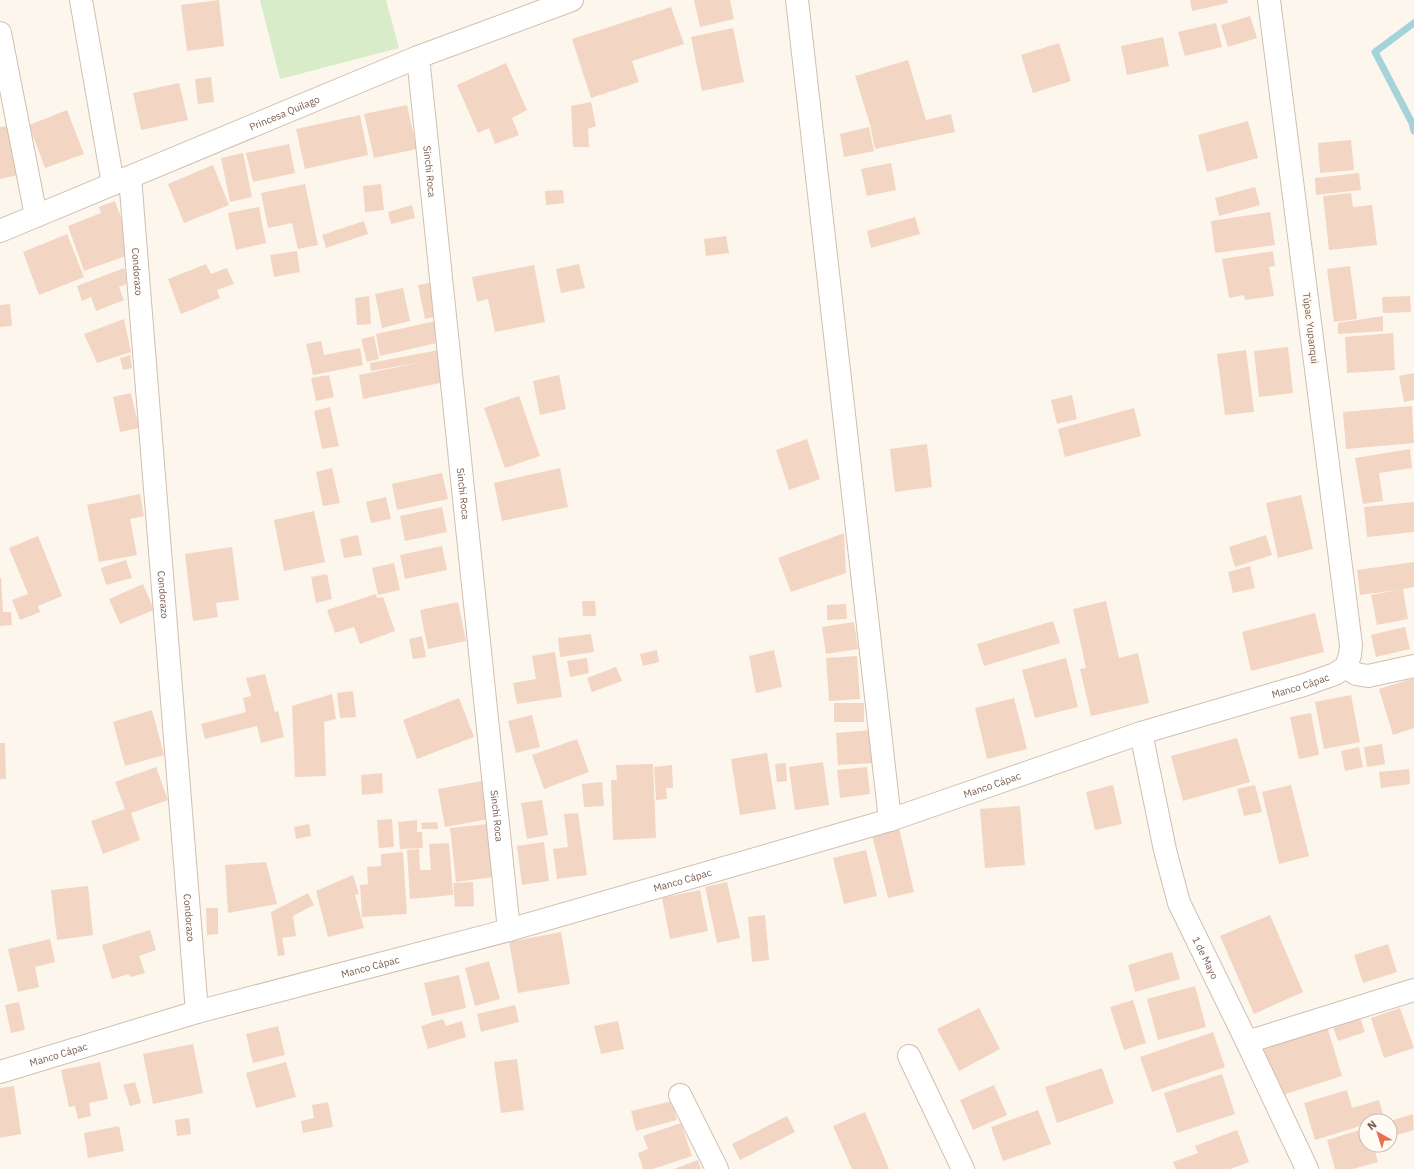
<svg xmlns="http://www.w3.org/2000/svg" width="1414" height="1169" font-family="'IBM Plex Sans',sans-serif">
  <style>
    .green { fill: #d8ecc9 }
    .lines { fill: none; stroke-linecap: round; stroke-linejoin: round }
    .stream { stroke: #a5d3da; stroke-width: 7 }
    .building { fill: #f3d5c3 }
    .minor-casing { stroke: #d1beb0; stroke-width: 24 }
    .minor { stroke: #fff; stroke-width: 22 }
    .labels { text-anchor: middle; stroke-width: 4; stroke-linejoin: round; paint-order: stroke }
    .street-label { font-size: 10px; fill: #7a5c4d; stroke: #fffaf3 }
  </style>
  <rect width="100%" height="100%" fill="#fdf6ec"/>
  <path class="green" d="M260,0H386L399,48L280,79Z"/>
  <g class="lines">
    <path class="stream" d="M1414,23L1375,52L1412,123L1414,131"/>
  </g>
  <path class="building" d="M219,0L224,46L187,51L181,5Z
    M694,0H730L734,19L700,27Z
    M1190,0H1227L1228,3L1192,11Z
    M671,7L684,44L632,61L639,82L591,98L572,39Z
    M1250,16L1257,38L1228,47L1221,25Z
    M1216,23L1222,47L1185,56L1178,32Z
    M733,28L744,82L702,91L691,37Z
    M1163,37L1169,66L1127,75L1121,46Z
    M1059,43L1071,81L1033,93L1021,55Z
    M908,60L926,120L951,114L955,132L875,149L870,124L855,76Z
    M506,63L527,110L512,118L519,135L495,144L489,128L478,133L457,85Z
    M211,77L214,102L198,104L195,79Z
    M179,83L188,120L141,130L133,93Z
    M591,102L596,126L588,129L589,147H573L571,106Z
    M407,105L417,149L374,158L364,114Z
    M67,110L84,154L45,168L29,125Z
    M360,115L368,155L305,169L296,129Z
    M1248,121L1258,158L1207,172L1198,135Z
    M8,126L18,175L0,179V127Z
    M869,127L874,151L844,157L840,134Z
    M1351,140L1354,170L1320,173L1318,143Z
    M289,144L295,173L253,182L246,153Z
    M243,153L252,197L230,202L221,158Z
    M891,163L896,190L867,196L861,169Z
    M213,165L229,205L184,223L168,184Z
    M1359,173L1361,190L1316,195L1315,178Z
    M305,184L318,245L298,249L292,223L268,228L261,193Z
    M381,184L384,210L365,212L363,186Z
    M1255,187L1260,205L1219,216L1215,198Z
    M563,190L564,203L546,205L545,191Z
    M1351,193L1353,207L1372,205L1377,245L1329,250L1323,196Z
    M115,201L134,253L84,271L68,226L101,213L99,207Z
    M412,205L415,218L391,224L388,212Z
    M259,207L266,243L236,250L228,213Z
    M1270,212L1275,245L1215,253L1211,221Z
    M915,217L920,234L871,248L867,231Z
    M364,221L368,234L326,248L322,235Z
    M67,234L84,277L39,295L23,252Z
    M726,236L729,253L706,256L704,239Z
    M297,251L300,272L274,277L270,255Z
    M1273,251L1275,266L1269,267L1274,296L1245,300L1244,295L1229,298L1222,259Z
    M206,264L211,274L227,268L234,284L217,290L220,298L181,314L168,279Z
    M579,264L585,288L561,293L556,269Z
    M534,265L545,322L495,332L488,299L477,302L472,277Z
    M1350,266L1357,319L1334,322L1327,269Z
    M124,268L129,283L119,287L124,300L96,311L91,297L82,301L77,286Z
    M435,282L442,315L425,319L418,285Z
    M403,288L410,321L382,328L375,294Z
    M369,296L371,324L357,325L355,298Z
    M1410,296L1411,312L1383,313L1382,297Z
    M10,304L12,326L0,327V305Z
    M1383,316V331L1338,334V323Z
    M124,319L131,352L97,363L84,334Z
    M436,321L441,342L380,356L376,334Z
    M1393,333L1395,370L1347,373L1345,337Z
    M374,336L379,359L367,362L361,339Z
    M321,341L324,355L360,348L363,365L313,375L306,344Z
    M1288,347L1293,393L1259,397L1254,351Z
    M444,349L450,381L363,399L359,375L422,362L371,371L370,363Z
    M1246,350L1254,412L1225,415L1217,354Z
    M130,355L132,368L123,370L120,358Z
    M1414,373V400L1404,402L1399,376Z
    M329,375L334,397L316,401L311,378Z
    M559,375L566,409L540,415L533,381Z
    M131,393L139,428L120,432L113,397Z
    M1072,395L1077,419L1057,424L1051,400Z
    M519,396L540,456L505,468L484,408Z
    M1412,406L1414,443L1346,449L1343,412Z
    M330,407L339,446L322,449L314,411Z
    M1134,408L1141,436L1065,457L1058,429Z
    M807,439L820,479L789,490L776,450Z
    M927,444L932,487L895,492L890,449Z
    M1410,449L1412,468L1379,473L1383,501L1363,504L1355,458Z
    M332,468L340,503L323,506L316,472Z
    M560,468L568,507L502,521L494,483Z
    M442,473L448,499L397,510L392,484Z
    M140,494L144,516L130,519L137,555L99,562L87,505Z
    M1301,495L1313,549L1278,558L1266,503Z
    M386,497L391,519L371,523L366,502Z
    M1414,502V532L1367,537L1364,507Z
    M442,507L447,532L405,541L400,516Z
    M314,511L325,562L284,571L274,520Z
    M844,533L846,573L791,592L778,558Z
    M358,535L362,555L344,558L340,539Z
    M1266,535L1272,555L1235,567L1229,547Z
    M38,536L62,596L38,606L40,612L20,620L12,600L28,594L9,548Z
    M442,546L447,570L405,579L400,555Z
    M232,547L239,600L216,603L218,617L193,621L185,554Z
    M126,560L132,578L106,585L101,568Z
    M1414,562V587L1403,589L1408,619L1377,625L1371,595L1398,590L1360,595L1357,570Z
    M394,563L400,590L378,595L372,568Z
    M1250,566L1255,588L1233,593L1228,572Z
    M327,574L332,599L316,603L311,577Z
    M0,578H1L3,612H11L12,625L0,626Z
    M143,584L154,610L120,624L109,599Z
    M376,594L377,598L383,597L395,631L360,644L354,627L335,633L327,610Z
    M582,601H595L596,616H583Z
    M1106,601L1119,658L1138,653L1149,703L1091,716L1080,669L1086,668L1073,609Z
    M458,602L466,641L428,649L420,610Z
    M846,604L847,619L827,620V605Z
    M1315,613L1324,652L1251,671L1242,632Z
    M1053,621L1060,643L984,666L977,644Z
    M854,622L858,649L826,654L822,627Z
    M1405,627L1410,649L1376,657L1371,635Z
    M591,634L594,652L560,657L558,638Z
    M422,636L426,657L413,659L409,639Z
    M657,650L659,662L643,666L640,654Z
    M774,650L782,687L756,693L749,656Z
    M555,652L562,697L517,704L513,683L536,679L532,656Z
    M857,656L860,699L829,701L826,658Z
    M587,658L589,673L570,677L567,661Z
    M1066,658L1078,707L1035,718L1022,670Z
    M616,667L622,681L592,692L587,678Z
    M265,674L275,712L278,711L284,737L261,743L257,726L205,739L201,724L246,712L243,698L251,696L246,678Z
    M1414,678V728L1393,735L1379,689Z
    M353,691L356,717L340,718L337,693Z
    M332,694L336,719L324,722L326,776L295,777L292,706Z
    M1351,695L1360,742L1324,749L1315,702Z
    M459,698L474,737L417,759L403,720Z
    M1014,698L1027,749L987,759L975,708Z
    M834,703H864V722H834Z
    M152,710L164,755L125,766L113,722Z
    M1311,713L1319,755L1299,759L1290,717Z
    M532,715L540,747L516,753L508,721Z
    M871,730L874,763L838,765L836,733Z
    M1237,738L1250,782L1183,801L1171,756Z
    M577,739L589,772L544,789L532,755Z
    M0,743H5L6,779H0Z
    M1382,744L1385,764L1367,767L1364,747Z
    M1359,747L1363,767L1345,771L1341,751Z
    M767,753L776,809L740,815L731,759Z
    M823,762L829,805L795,810L789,767Z
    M786,763L787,781L777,782L775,764Z
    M653,764L656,838L613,840L611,780H617L616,765Z
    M672,765L673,788H666L667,799L656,800L654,767Z
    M156,767L168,800L131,813L140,840L103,854L91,821L125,809L115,782Z
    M867,767L870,794L840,798L837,770Z
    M1409,769L1410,784L1381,788L1379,772Z
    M382,773L383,793L362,795L361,775Z
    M482,781L489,819L445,827L438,789Z
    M602,782L604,806L584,807L582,784Z
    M1113,785L1122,824L1095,830L1086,792Z
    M1255,785L1262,812L1244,816L1237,789Z
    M1291,785L1309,856L1279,864L1262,792Z
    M542,800L548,835L527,839L521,803Z
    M1020,806L1025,865L985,868L980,809Z
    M578,813L587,875L557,879L553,849L568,847L564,814Z
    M392,819L394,847L379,848L377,820Z
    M417,820V832H422L423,848L400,849L398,822Z
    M437,822L438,829H422L421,823Z
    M309,824L311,836L296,839L294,827Z
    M488,824L494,877L456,882L450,828Z
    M899,828L914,892L888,898L872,835Z
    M544,842L549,881L522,885L517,846Z
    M449,843L453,895L410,899L407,850L419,849L420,870H431L429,844Z
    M866,850L877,896L844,904L833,858Z
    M403,852L407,914L362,917L360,885L368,884L367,867L381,866V854Z
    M266,862L277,904L228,913L225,865Z
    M353,875L359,894L355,895L364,928L328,937L316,891Z
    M473,882L474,906L455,907L453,883Z
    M727,882L740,938L717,943L705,887Z
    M88,886L93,935L57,940L51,890Z
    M700,890L708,931L670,939L662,898Z
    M308,893L314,905L293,916L296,936L282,938L285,955L278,956L271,912Z
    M206,908H218V934L207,935Z
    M765,915L769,960L752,962L748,917Z
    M1270,915L1303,992L1254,1014L1220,936Z
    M150,930L156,950L139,956L145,973L130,977L129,974L112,979L102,945Z
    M561,932L570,984L518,993L509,942Z
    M50,939L55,962L35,967L39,987L18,992L8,949Z
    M1388,944L1397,972L1363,983L1354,955Z
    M1172,952L1180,979L1135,992L1128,965Z
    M489,961L500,999L475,1006L465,968Z
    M459,975L466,1008L432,1016L424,983Z
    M1195,986L1206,1027L1158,1040L1147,999Z
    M1133,1000L1146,1043L1124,1050L1110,1007Z
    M19,1002L25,1030L11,1033L5,1005Z
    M515,1005L519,1022L481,1032L477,1014Z
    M979,1008L1000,1049L959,1071L937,1029Z
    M1400,1008L1414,1048L1384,1058L1371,1018Z
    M1359,1015L1365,1032L1338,1041L1332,1024Z
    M443,1019L446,1026L462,1021L466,1037L428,1049L421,1026Z
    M618,1021L624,1049L601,1054L594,1026Z
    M1326,1023L1342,1076L1279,1096L1262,1044Z
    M278,1026L285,1055L253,1063L246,1034Z
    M1213,1032L1225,1067L1152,1092L1140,1057Z
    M193,1044L203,1093L153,1104L143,1054Z
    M517,1059L524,1110L501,1113L494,1062Z
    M100,1062L108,1099L89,1103L91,1116L78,1119L75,1106L69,1107L61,1070Z
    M286,1062L296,1097L256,1108L246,1073Z
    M1102,1068L1114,1103L1057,1123L1045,1087Z
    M1222,1074L1235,1114L1177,1133L1164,1093Z
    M135,1082L141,1103L130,1106L123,1085Z
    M994,1085L1007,1115L973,1130L960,1100Z
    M14,1086L21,1134L0,1138V1088Z
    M1347,1090L1352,1108L1379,1100L1384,1118L1375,1121H1366V1124L1357,1127L1315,1140L1304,1103Z
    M672,1101L677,1120L636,1131L631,1111Z
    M328,1102L333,1127L303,1133L301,1121L314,1118L312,1105Z
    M1038,1110L1051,1144L1003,1161L991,1127Z
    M865,1112L889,1169H852L833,1126Z
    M1413,1114L1414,1130L1390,1137V1121Z
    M787,1116L795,1132L740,1160L732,1144Z
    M189,1118L191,1134L177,1136L175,1120Z
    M681,1123L692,1156L653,1169H643L638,1153L648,1149L643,1136Z
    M119,1126L124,1151L88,1158L84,1133Z
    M1366,1128V1145H1373L1378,1162L1353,1169H1335L1327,1140Z
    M1237,1130L1249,1162L1230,1169H1176L1173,1162L1198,1153L1195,1146Z
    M698,1160L701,1169H674Z"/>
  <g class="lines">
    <g class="minor-casing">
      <g id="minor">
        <path d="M81,0L113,184"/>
        <path d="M797,0L890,820"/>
        <path d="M0,33L36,216"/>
        <path id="s1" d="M418,57L509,930"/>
        <path id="s2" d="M130,177L197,1012"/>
        <path id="s3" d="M0,231L418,57L572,0"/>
        <path d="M1346,667L1356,674L1368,676L1414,666"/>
        <path id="s4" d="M1141,733L1165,850L1179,903L1247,1042L1307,1169"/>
        <path d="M1247,1042L1414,990"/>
        <path d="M909,1056L963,1169"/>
        <path id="s5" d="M0,1072L197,1012L509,930L890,820L1141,733L1304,685L1335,674L1346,667L1350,655L1351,645L1269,0"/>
        <path d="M680,1095L717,1169"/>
      </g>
    </g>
    <use href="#minor" class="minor"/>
  </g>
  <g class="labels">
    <g class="street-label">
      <text dy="4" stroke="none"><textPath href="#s3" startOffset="308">Princesa Quilago</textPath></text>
      <text dy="4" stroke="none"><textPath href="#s1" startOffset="115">Sinchi Roca</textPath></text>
      <text dy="4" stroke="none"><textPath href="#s2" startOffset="95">Condorazo</textPath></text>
      <text transform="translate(1311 328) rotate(83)" y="4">Túpac Yupanqui</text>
      <text dy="4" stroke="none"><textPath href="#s1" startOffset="439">Sinchi Roca</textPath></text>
      <text dy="4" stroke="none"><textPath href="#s2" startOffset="419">Condorazo</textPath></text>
      <text dy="4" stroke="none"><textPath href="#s5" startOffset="1357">Manco Cápac</textPath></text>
      <text dy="4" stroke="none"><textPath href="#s5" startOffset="1033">Manco Cápac</textPath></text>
      <text dy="4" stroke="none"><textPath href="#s1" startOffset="763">Sinchi Roca</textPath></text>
      <text dy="4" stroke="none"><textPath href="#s5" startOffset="709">Manco Cápac</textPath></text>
      <text dy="4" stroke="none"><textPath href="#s2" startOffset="743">Condorazo</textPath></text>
      <text dy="4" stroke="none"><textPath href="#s4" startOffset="235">1 de Mayo</textPath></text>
      <text dy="4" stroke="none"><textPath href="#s5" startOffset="385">Manco Cápac</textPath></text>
      <text dy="4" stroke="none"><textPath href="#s5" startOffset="61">Manco Cápac</textPath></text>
    </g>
  </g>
  <g transform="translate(1378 1133) rotate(321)"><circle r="19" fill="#fffaf3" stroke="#cabbb1"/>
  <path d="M0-3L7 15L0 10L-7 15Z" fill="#e76f51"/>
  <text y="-6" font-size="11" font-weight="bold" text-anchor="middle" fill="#7a5c4d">N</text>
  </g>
</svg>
